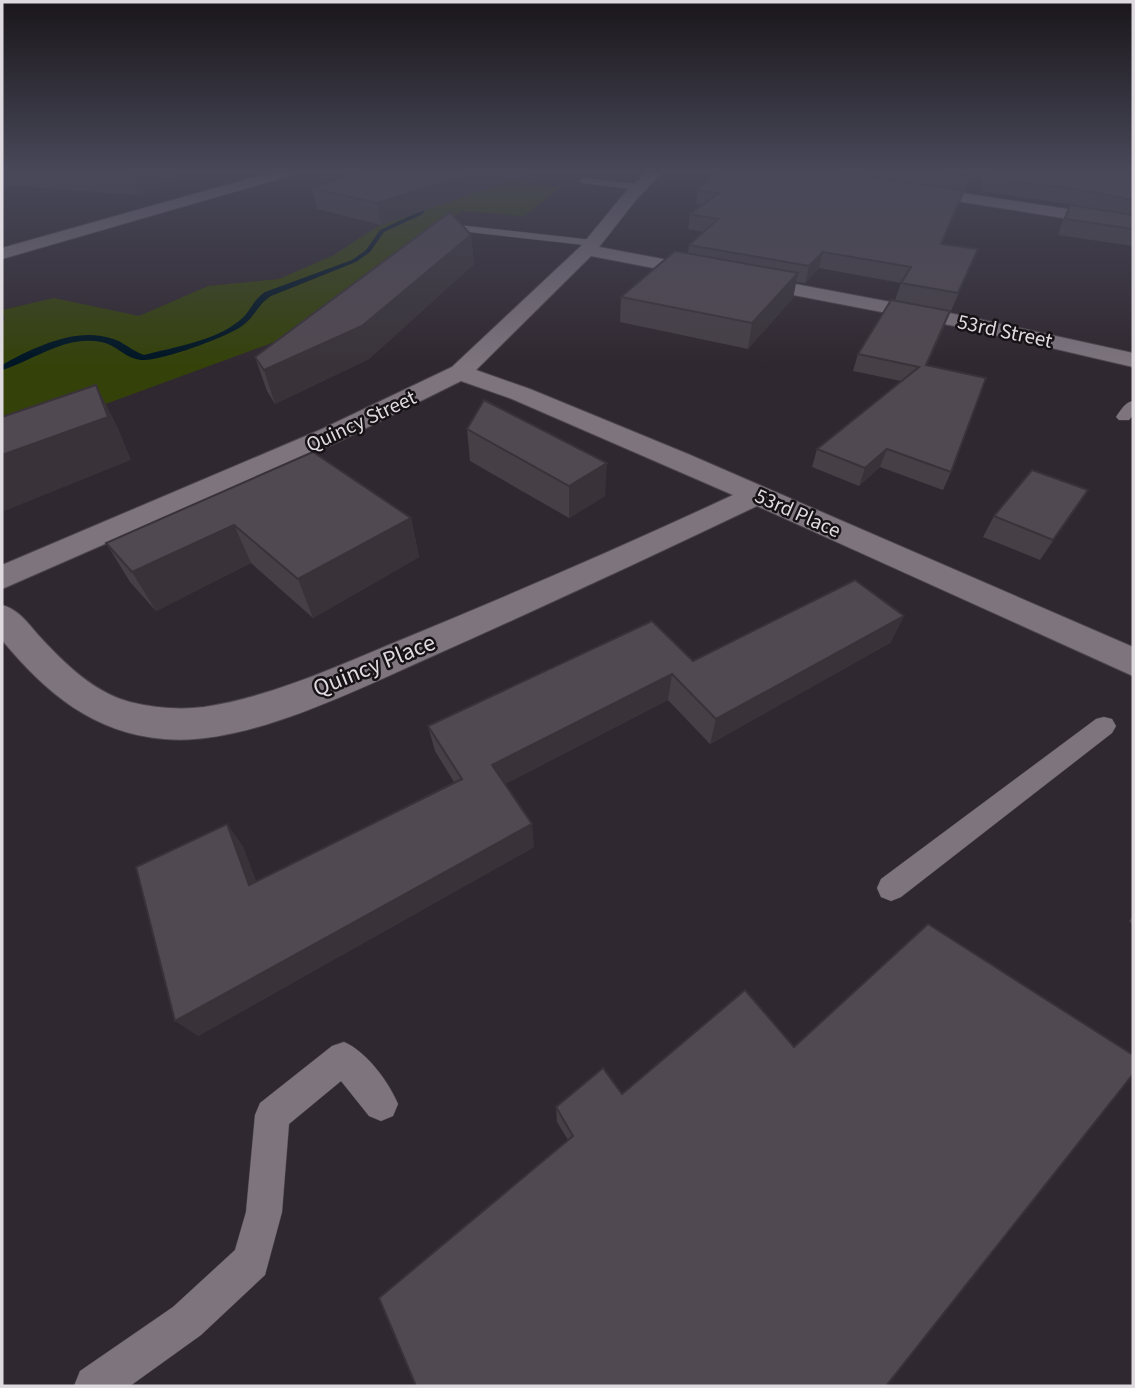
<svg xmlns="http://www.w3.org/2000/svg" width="1135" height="1388" font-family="'Source Sans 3',sans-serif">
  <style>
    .green { fill: #34420a }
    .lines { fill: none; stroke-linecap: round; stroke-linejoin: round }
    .stream { fill: #001624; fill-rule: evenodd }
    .service-casing { stroke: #4c454c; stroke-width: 1 }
    .minor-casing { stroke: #4c454c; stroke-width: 2 }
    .service { fill: #7d747d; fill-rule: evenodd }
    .minor { fill: #7d747d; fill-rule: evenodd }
    .wall { fill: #463f46 }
    .shaded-wall { fill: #393339 }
    .building { fill: #514951; stroke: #393339; stroke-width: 2 }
    .labels { text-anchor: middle; stroke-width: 5; stroke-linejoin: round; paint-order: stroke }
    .far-street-label { font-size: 21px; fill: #dfdadf; stroke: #161216 }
    .street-label { font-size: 24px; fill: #dfdadf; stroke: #161216 }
  </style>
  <rect width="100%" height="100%" fill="#302830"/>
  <path class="green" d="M528,171L514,181L561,187L524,216L462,211L291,336L2,442V322L5,319L2,310L54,298L139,316L208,286L279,279L334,255L401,211Z"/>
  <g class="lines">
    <path class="stream" d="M429,194L432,196L428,200L423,214L384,232L370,252L356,262L271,296C258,304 255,317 242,326C227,337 159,362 141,360C117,356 117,338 82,341C52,344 29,362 2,370V365C32,348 75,327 110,338C123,341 132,351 144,355C175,347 214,341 239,321C252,311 250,303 265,292L352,260L366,250L380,230L418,212L422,199Z"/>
    <g class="service-casing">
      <path id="service" d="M584,178L639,184L643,187L639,190L581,183L580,181Z
        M458,225L593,240L598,243L593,246L460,231L444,243H436V239Z
        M1133,401V415L1129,420H1119L1116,417C1121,410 1125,402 1133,401Z
        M1104,717L1112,719L1116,726L1112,733L901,897L891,901L881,897L877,888L881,879L1096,719Z
        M344,1042C366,1051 389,1082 398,1104L393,1116L381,1121L369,1116L341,1081L289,1124L282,1212L265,1275L201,1335L130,1386H74L80,1371L173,1307L235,1250L246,1212L255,1115L260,1103L332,1046Z"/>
    </g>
    <g class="minor-casing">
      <path id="minor" d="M276,171H298L296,174L2,259V248Z
        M648,171H663L636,200L599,247L965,316L1133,353V367L965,328L591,256L476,370L530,389L688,454L1133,647V676L757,506C650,557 543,607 435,655C360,688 246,747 164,739C93,733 46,693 2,640V605C20,610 29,625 41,638C65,664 95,693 130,702C154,708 180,710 204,707C275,696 342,664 408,637C517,592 626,545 733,495L512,399L461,381L340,441L2,589V565L322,429L452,367L581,246L624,194Z
        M910,185L1133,219V229L905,193L902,190Z"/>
    </g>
    <use href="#service" class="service"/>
    <use href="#minor" class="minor"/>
  </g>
  <path class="wall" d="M2,171H186L138,195L2,185Z
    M352,171H540L381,225L317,209L312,188L361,172Z
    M722,171H973L942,244L978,249L951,311L895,300L901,283L819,268L805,283L796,282L793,298L748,349L620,322L621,297L688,253L689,245L703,232L688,229L690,214L701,205L696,204L697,190Z
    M983,171H1133V246L1058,235L1063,220L1070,205L1082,206L1068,204L981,191Z
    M471,235L474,264L369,359L275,404L267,391L255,357Z
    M944,327L927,365L951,472L943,490L880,467L859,486L812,467L817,449L901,381L853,371L858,354Z
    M467,429L605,496L569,518L470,461Z
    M313,452L411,518L419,557L313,618L251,563L156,611L130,582L106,543Z
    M1088,490L1040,560L983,537L994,516Z
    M904,616L890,643L710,744L668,700L505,784L534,847L198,1036L227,824L243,847L256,882L454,782L435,751L428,726L693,661Z
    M1133,916V925L1129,921Z
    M794,1047L1133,1055L568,1140L557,1122L556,1107L622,1094Z"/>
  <path class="shaded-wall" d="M134,171H186L138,195L129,173Z
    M479,171H540L381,225L377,203Z
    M964,190L959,204L935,260L941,244Z
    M471,235L474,264L369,359L275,404L264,370Z
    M823,252L819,268L805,283L809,266Z
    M798,273L793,298L748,349L752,323Z
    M96,385L118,428L131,460L2,512V455Z
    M887,449L880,467L859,486L865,468Z
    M607,463L605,496L569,518V486Z
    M1088,490L1075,510L1040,560L1053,540Z
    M411,518L419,557L313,618L298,579Z
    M234,525L251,563L156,611L132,572Z
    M904,616L890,643L710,744L716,719Z
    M672,674L668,700L496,789L492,765Z
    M227,824L243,847L266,906L249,885Z
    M532,824L534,847L198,1036L175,1021Z"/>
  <path class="building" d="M94,171H134L129,173Z
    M363,171H479L377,203L312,188Z
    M722,171H822L964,190L941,244L978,249L958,293L901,283L911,267L823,252L809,266L689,245L718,219L690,214L719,193L697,190Z
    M927,171H972L970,176Z
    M987,171H1133V200L1075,189L987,177Z
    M1070,205L1133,215V229L1065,219Z
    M450,212L471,235L362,326L264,370L255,357Z
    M675,251L798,273L752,323L621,297Z
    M891,300L950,311L926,365L986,378L951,472L887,449L865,468L817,449L919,367L858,354Z
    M96,385L108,417L2,455V417Z
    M484,400L607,463L569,486L467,429Z
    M313,452L411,518L298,579L234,525L132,572L106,543Z
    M1032,470L1088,490L1053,540L994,516Z
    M855,580L904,616L716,719L672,674L492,765L532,824L175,1021L136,867L227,824L249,885L462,779L428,726L652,621L693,661Z
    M928,924L1133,1055V1074L886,1386H416L379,1298L573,1136L556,1107L603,1068L622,1094L745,990L794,1047Z"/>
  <linearGradient id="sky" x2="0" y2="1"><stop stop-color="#1a161a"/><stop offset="0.47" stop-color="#484859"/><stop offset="1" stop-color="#484859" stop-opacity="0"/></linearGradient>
  <rect width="1135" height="365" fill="url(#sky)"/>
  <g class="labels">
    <g class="far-street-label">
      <text transform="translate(1005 331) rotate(12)" y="7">53rd Street</text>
      <text transform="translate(361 421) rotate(-25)" y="7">Quincy Street</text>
      <text transform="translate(798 513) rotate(24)" y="7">53rd Place</text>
    </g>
    <g class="street-label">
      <text transform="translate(374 665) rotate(-22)" y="8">Quincy Place</text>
    </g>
  </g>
  <rect width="1135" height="1388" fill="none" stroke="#dfdadf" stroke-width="7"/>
</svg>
